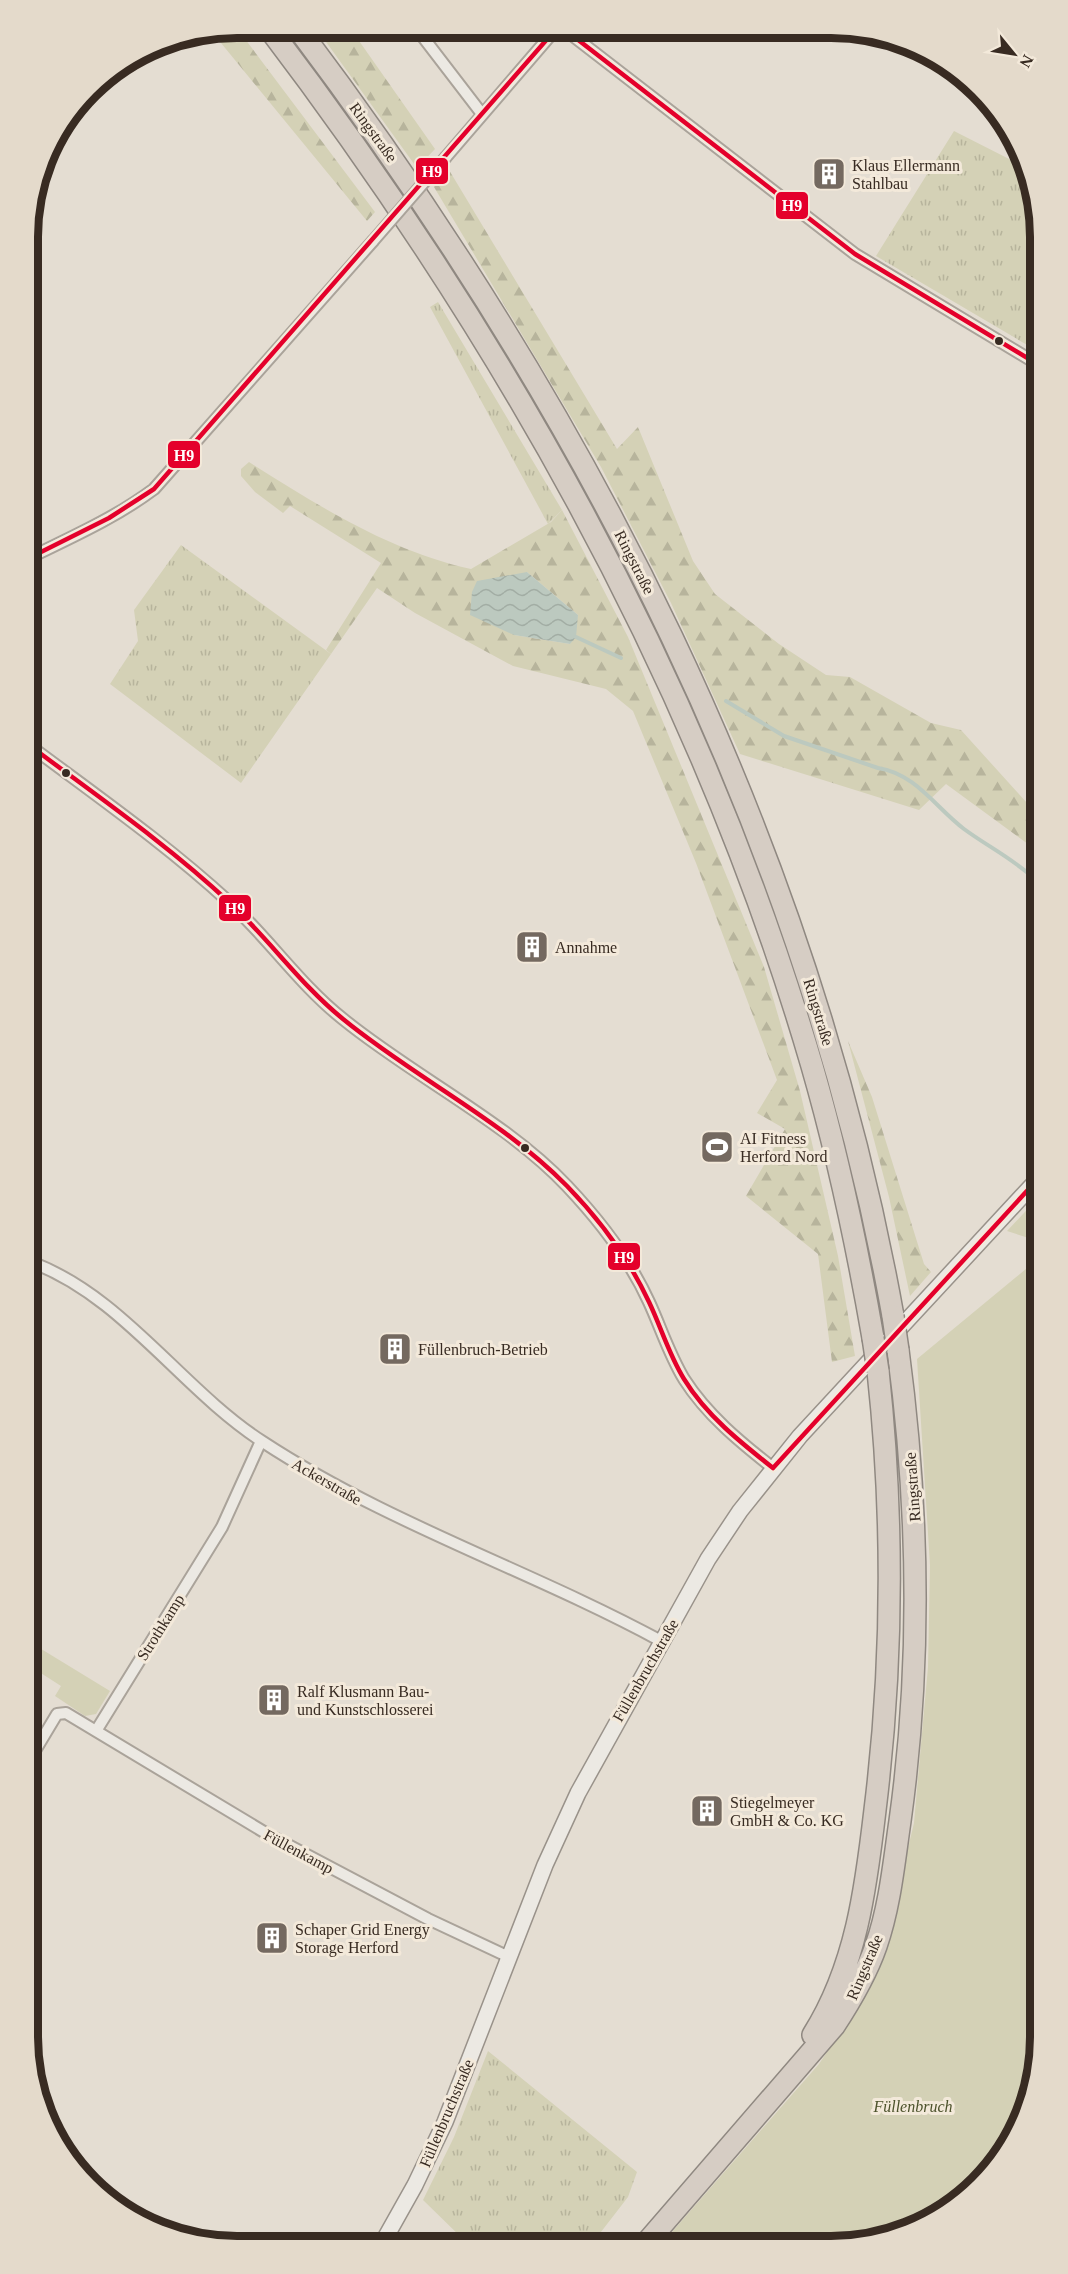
<svg xmlns="http://www.w3.org/2000/svg" width="1068" height="2274" font-family="'Times New Roman',serif">
  <style>
    .grass { fill: url(#grass-tufts) }
    .forest { fill: url(#forest-firs); fill-rule: evenodd }
    .park { fill: #d4d1b6 }
    .water { fill: url(#water-waves) }
    .lines { fill: none; stroke-linecap: round; stroke-linejoin: round }
    .stream { stroke: #bcc9bf; stroke-width: 4 }
    .street-casing { stroke: #aaa39a; stroke-width: 14 }
    .secondary-casing { stroke: #99928a; stroke-width: 18 }
    .highway-casing { stroke: #8f8881; stroke-width: 24 }
    .street { stroke: #ece9e3; stroke-width: 10 }
    .secondary { stroke: #ece9e3; stroke-width: 15 }
    .highway { stroke: #d6cdc4; stroke-width: 21 }
    .street-bridge-casing { stroke: #aaa39a; stroke-width: 14; stroke-linecap: butt }
    .highway-bridge-casing { stroke: #8f8881; stroke-width: 24; stroke-linecap: butt }
    .street-bridge { stroke: #ece9e3; stroke-width: 10 }
    .highway-bridge { stroke: #d6cdc4; stroke-width: 21 }
    .bus-1-casing { stroke: #f3e9da; stroke-width: 9 }
    .bus-1 { stroke: #e4002b; stroke-width: 4.5 }
    .bus-dot { fill: #382b22; stroke: #f3e9da; stroke-width: 2 }
    .labels { text-anchor: middle; stroke-width: 6; stroke-linejoin: round; paint-order: stroke }
    .street-label { font-size: 16px; fill: #382b22; stroke: #f3e9da }
    .poi-label { font-size: 16px; fill: #382b22; stroke: #f3e9da; text-anchor: start }
    .park-label { font-size: 16px; font-style: italic; fill: #4c522b; stroke: #f3e9da }
    .rim { fill: none; stroke: #382b22; stroke-width: 8 }
    .line-badge { stroke: #f3e9da; stroke-width: 2 }
    .badge-label { font-size: 16px; text-anchor: middle; font-weight: bold; fill: #fff }
  </style>
  <defs>
    <pattern id="grass-tufts" width="24" height="20" patternUnits="userSpaceOnUse" patternTransform="scale(1.5)"><rect width="24" height="20" fill="#d4d1b6"/><path d="M3 7l-1-3M5 7V3M7 7l1-3M15 17l-1-3M17 17v-4M19 17l1-3" fill="none" stroke="#b7b49c"/></pattern>
    <pattern id="forest-firs" width="22" height="20" patternUnits="userSpaceOnUse" patternTransform="scale(1.5)"><rect width="22" height="20" fill="#d4d1b6"/><path d="M5 1l3.5 6h-7zM16 11l3.5 6h-7z" fill="#b7b49c"/></pattern>
    <pattern id="water-waves" width="16" height="10" patternUnits="userSpaceOnUse" patternTransform="scale(1.5)"><rect width="16" height="10" fill="#bcc9bf"/><path d="M0 5q4-4 8 0t8 0" fill="none" stroke="#a2ada4"/></pattern>
  </defs>
  <rect width="100%" height="100%" fill="#e4ddd2"/>
  <path class="grass" d="M954,131L1023,166L1034,182V349L876,256Z
    M438,302L562,510L548,524L430,307Z
    M181,545L331,654L241,783L110,684L138,641L134,610Z
    M1037,1199L1038,1241L1007,1231Z
    M488,2051L637,2172L628,2197L594,2241L466,2242L423,2200L454,2137Z"/>
  <path class="forest" d="M236,27L375,212L367,221L212,32Z
    M316,28H350L435,149L417,168Z
    M449,170L617,449L638,427L693,561L715,594L779,644L826,675L850,677L931,723L961,730L1036,813V850L946,784L919,810L740,754L671,603L601,467L434,187Z
    M249,462C319,506 389,551 471,569L551,522L562,510L628,637L764,967L800,1091L838,1256L855,1356L832,1362L818,1254L746,1196L785,1129L757,1113L777,1080L696,863L633,711L606,689L513,666L415,613L377,588L331,654L326,650L381,563L290,506L283,513L255,492L241,476V469ZM527,572L578,615L570,644L514,635Z
    M848,1041L872,1097L924,1264L931,1272L910,1296L889,1197Z"/>
  <path class="park" d="M1038,1259L1041,2052L1025,2118L989,2176L948,2212L886,2240L664,2241L819,2064L859,2005L888,1931L914,1823L928,1667L930,1565L917,1359Z
    M33,1644L110,1691L96,1714L85,1716L55,1696L61,1686L33,1668Z"/>
  <path class="water" d="M527,572L578,615L576,637L570,644L514,635L470,615L472,592L477,581Z"/>
  <g class="lines">
    <path class="stream" d="M576,637L621,658
      M726,701L784,736L878,768C916,774 935,807 964,829C987,846 1015,860 1036,880"/>
    <g class="street-casing">
      <path id="street" d="M416,28L482,114
        M564,29L855,254L1034,362
        M446,157L556,29
        M29,558C72,537 115,518 154,489L373,241
        M29,745C97,796 167,845 229,902C269,939 300,985 343,1019C413,1076 507,1122 567,1186C600,1221 629,1258 649,1302C661,1328 669,1354 684,1379C707,1415 740,1442 773,1468
        M31,1262C123,1296 181,1389 263,1442C388,1524 530,1570 661,1641
        M96,1731L222,1527L261,1441
        M33,1754L57,1714L66,1713L269,1835L428,1919L509,1957"/>
    </g>
    <g class="secondary-casing">
      <path id="secondary" d="M383,2242L415,2185L445,2122L545,1865L578,1793L708,1559L740,1511L800,1436L1037,1180"/>
    </g>
    <g class="highway-casing">
      <path id="highway" d="M268,27C506,340 702,688 812,1066C838,1156 857,1246 873,1338
        M297,27C588,413 807,838 893,1316
        M813,2035C856,1967 866,1888 875,1810C893,1664 894,1518 878,1371
        M648,2241L834,2026C851,2000 866,1975 876,1946C890,1906 894,1862 900,1821C922,1663 919,1507 898,1350"/>
    </g>
    <use href="#street" class="street"/>
    <use href="#secondary" class="secondary"/>
    <use href="#highway" class="highway"/>
    <g class="street-bridge-casing">
      <path id="street-bridge" d="M373,241L446,157"/>
    </g>
    <g class="highway-bridge-casing">
      <path id="highway-bridge" d="M893,1316L898,1350
        M873,1338L878,1371"/>
    </g>
    <use href="#street-bridge" class="street-bridge"/>
    <use href="#highway-bridge" class="highway-bridge"/>
    <g class="bus-1-casing">
      <path id="bus-1" d="M564,29L855,254L1034,362
        M29,558L109,518L154,489L556,29
        M29,745C97,796 167,844 229,902C269,939 300,984 343,1019C415,1078 501,1119 567,1186C600,1220 629,1259 649,1302C661,1327 669,1355 684,1379C706,1415 740,1442 773,1468
        M773,1468L1037,1180"/>
    </g>
    <use href="#bus-1" class="bus-1"/>
  </g>
  <defs>
    <g id="building-square" transform="scale(1.725)"><rect x="-9" y="-9" width="18" height="18" rx="4" fill="#746960" stroke="#f3e9da"/><path d="M-4-6H4V6H1V3H-1V6H-4ZM-2.5-4.3h1.7v1.8h-1.7ZM.8-4.3h1.7v1.8H.8ZM-2.5-1h1.7V.8h-1.7ZM.8-1h1.7V.8H.8Z" fill="#fff"/></g>
    <g id="stadium-square" transform="scale(1.725)"><rect x="-9" y="-9" width="18" height="18" rx="4" fill="#746960" stroke="#f3e9da"/><path d="M0-5a6.5 5 0 1 0 0 10a6.5 5 0 1 0 0-10ZM-3.5-1.8h7v3.6h-7Z" fill="#fff"/></g>
  </defs>
  <g fill-rule="evenodd">
    <use href="#building-square" x="829" y="174"/>
    <use href="#building-square" x="532" y="947"/>
    <use href="#stadium-square" x="717" y="1147"/>
    <use href="#building-square" x="395" y="1349"/>
    <use href="#building-square" x="274" y="1700"/>
    <use href="#building-square" x="707" y="1811"/>
    <use href="#building-square" x="272" y="1938"/>
  </g>
  <g class="bus-dot">
    <circle cx="999" cy="341" r="5"/>
    <circle cx="66" cy="773" r="5"/>
    <circle cx="525" cy="1148" r="5"/>
  </g>
  <g class="labels">
    <g class="street-label">
      <text transform="translate(374 132) rotate(54)" y="6">Ringstraße</text>
      <text transform="translate(635 562) rotate(63)" y="6">Ringstraße</text>
      <text transform="translate(819 1012) rotate(73)" y="6">Ringstraße</text>
      <text transform="translate(327 1481) rotate(30)" y="6">Ackerstraße</text>
      <text transform="translate(912 1487) rotate(-94)" y="6">Ringstraße</text>
      <text transform="translate(160 1627) rotate(-58)" y="6">Strothkamp</text>
      <text transform="translate(645 1670) rotate(-60)" y="6">Füllenbruchstraße</text>
      <text transform="translate(299 1851) rotate(28)" y="6">Füllenkamp</text>
      <text transform="translate(864 1967) rotate(-67)" y="6">Ringstraße</text>
      <text transform="translate(446 2113) rotate(-67)" y="6">Füllenbruchstraße</text>
    </g>
    <g class="poi-label">
      <text x="852" y="171">Klaus Ellermann<tspan x="852" dy="18">Stahlbau</tspan></text>
      <text x="555" y="953">Annahme</text>
      <text x="740" y="1144">AI Fitness<tspan x="740" dy="18">Herford Nord</tspan></text>
      <text x="418" y="1355">Füllenbruch-Betrieb</text>
      <text x="297" y="1697">Ralf Klusmann Bau-<tspan x="297" dy="18">und Kunstschlosserei</tspan></text>
      <text x="730" y="1808">Stiegelmeyer<tspan x="730" dy="18">GmbH &amp; Co. KG</tspan></text>
      <text x="295" y="1935">Schaper Grid Energy<tspan x="295" dy="18">Storage Herford</tspan></text>
    </g>
    <g class="park-label">
      <text x="913" y="2112">Füllenbruch</text>
    </g>
  </g>
  <path d="M0 0H1068V2274H0ZM237 38H831A199 199 0 0 1 1030 237V2037A199 199 0 0 1 831 2236H237A199 199 0 0 1 38 2037V237A199 199 0 0 1 237 38Z" fill="#e4dacb" fill-rule="evenodd"/>
  <path class="rim" d="M237 38H831A199 199 0 0 1 1030 237V2037A199 199 0 0 1 831 2236H237A199 199 0 0 1 38 2037V237A199 199 0 0 1 237 38Z"/>
  <g class="line-badge">
    <rect x="415" y="157" width="34" height="28" rx="6" fill="#e4002b"/>
    <rect x="775" y="191" width="34" height="29" rx="6" fill="#e4002b"/>
    <rect x="167" y="440" width="34" height="29" rx="6" fill="#e4002b"/>
    <rect x="218" y="894" width="34" height="28" rx="6" fill="#e4002b"/>
    <rect x="607" y="1242" width="34" height="29" rx="6" fill="#e4002b"/>
  </g>
  <g class="badge-label">
    <text x="432" y="177">H9</text>
    <text x="792" y="211">H9</text>
    <text x="184" y="461">H9</text>
    <text x="235" y="914">H9</text>
    <text x="624" y="1263">H9</text>
  </g>
  <g transform="translate(1014 54) rotate(120)" stroke="#f3e9da" stroke-width="4.5" paint-order="stroke">
  <path d="M0-4.5L10 22L0 15L-10 22Z" fill="#382b22"/>
  <text y="-9" font-size="16" font-weight="bold" text-anchor="middle" fill="#382b22">N</text>
  </g>
</svg>
